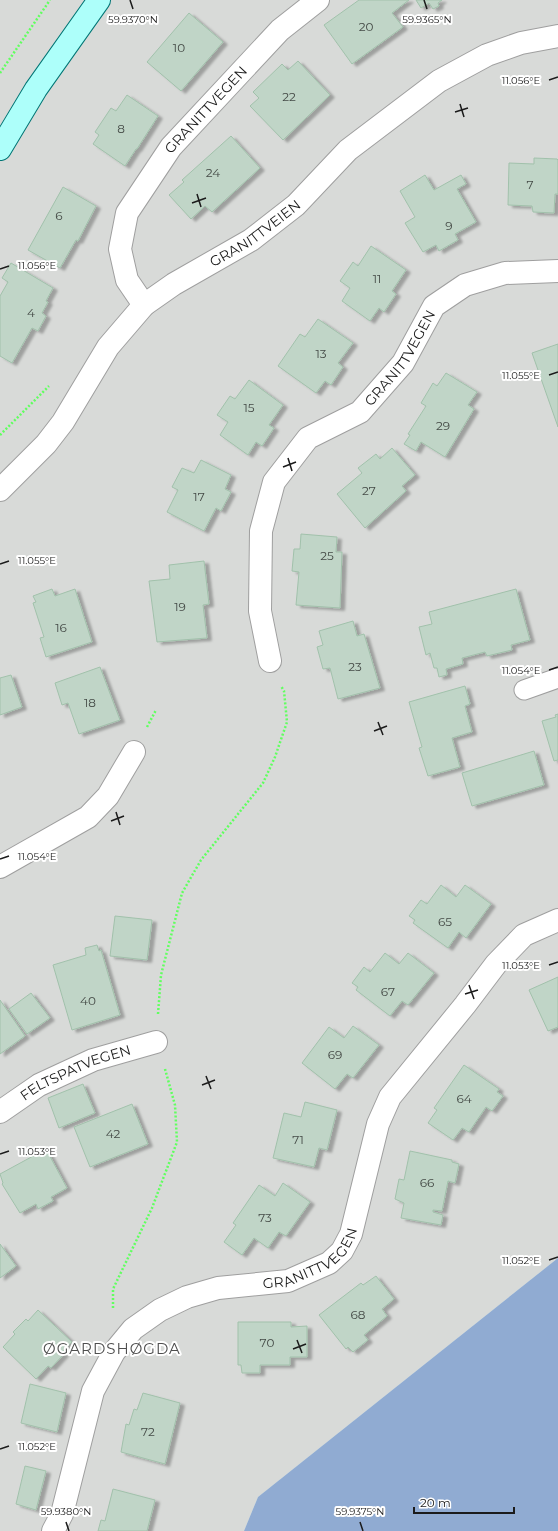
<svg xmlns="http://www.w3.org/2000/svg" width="558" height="1531" font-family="Montserrat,sans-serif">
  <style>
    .residential { fill: #d8dad8 }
    .forest { fill: #90abd2 }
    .building { fill: #c0d5c7; stroke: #a1c1ab; filter: url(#shadow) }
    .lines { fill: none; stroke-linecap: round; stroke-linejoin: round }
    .service-casing { stroke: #9f9f9f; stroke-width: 21 }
    .minor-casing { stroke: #9f9f9f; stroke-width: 24 }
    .secondary-casing { stroke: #007574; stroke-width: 24 }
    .path { stroke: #61ff60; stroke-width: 2.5; stroke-dasharray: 2 2; stroke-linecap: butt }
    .service { stroke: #fff; stroke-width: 19 }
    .minor { stroke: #fff; stroke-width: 22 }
    .secondary { stroke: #adfffa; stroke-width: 22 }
    .ticks { fill: none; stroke: #1b1b1b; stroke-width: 1.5 }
    .labels { text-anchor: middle; stroke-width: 4; stroke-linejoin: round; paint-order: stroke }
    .number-label { font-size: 12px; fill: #444a46 }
    .street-label { font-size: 14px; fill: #1b1b1b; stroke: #fff }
    .neighbourhood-label { font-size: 15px; letter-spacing: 1px; fill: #4e4e4e; stroke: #fff }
    .ticks-label { font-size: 10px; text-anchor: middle; fill: #1b1b1b; stroke: #fff; stroke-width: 4; stroke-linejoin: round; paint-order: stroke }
  </style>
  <defs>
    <filter id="shadow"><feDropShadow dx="4.5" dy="2.5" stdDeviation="1" flood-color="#0004"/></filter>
  </defs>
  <rect width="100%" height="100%" fill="#e0eee8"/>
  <path class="residential" d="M0,0H558V1258L258,1497L244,1531H0Z"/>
  <path class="forest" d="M558,1258V1531H244L258,1497Z"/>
  <path class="building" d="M359,0H409L392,13L403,27L352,64L324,25Z
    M416,0H442L438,3L439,6L433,9L429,3L421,8Z
    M189,13L223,42L181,91L147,62Z
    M298,61L330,95L283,140L250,106L259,98L253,92L282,64L288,70Z
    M127,95L158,116L137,149H136L125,166L93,144L99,135L95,132L111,108L116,111Z
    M231,136L260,168L212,212L205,206L191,219L169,195L184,182L182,180Z
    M534,158L557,159L558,160V194H555L554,213L533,212L532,206L508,205L509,163L534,164Z
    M425,175L434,190L461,175L466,184L457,189L476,222L455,234L458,240L439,251L436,245L423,252L405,223L415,217L400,191Z
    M63,187L96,206L78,241L76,240L60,268L28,250Z
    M371,246L406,270L392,291L396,294L384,312L379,308L370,321L342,301L350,288L340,281L353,262L358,266Z
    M11,263L53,288L46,301L48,302L42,313L46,316L38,331L32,328L12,363L0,356V296L8,282L2,278Z
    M318,319L353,343L338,363L343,367L331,385L325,381L316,393L278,366L300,334L305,337Z
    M558,344V427L532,353Z
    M446,373L477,392L468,405L474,409L445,457L421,442L416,451L404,444L410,435L408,434L426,406L421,403L433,383L437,386Z
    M249,380L283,405L269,425L274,428L262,446L256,442L248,455L220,435L228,422L217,415L230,396L235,399Z
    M392,448L415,475L402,486L406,491L365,528L337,494L362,473L358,468L376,454L380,459Z
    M201,460L231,475L225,489L231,492L221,511L216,508L204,531L167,512L178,490L172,487L182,468L194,473Z
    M301,534L337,537L336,552H342L340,608L296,605L299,572L292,571L294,549H300Z
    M204,561L209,604L203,605L207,638L157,642L149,581L170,579L169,565Z
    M52,589L55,596L75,589L92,642L46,657L40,638L44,637L33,603L36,602L33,596Z
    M516,589L530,640L511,645L512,650L487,656L485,652L462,658L463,664L446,669L447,675L439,677L437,668H434L430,653L426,655L419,627L432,624L429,612Z
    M353,621L357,636L364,634L380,688L338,699L330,668L323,669L317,647L323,645L319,631Z
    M100,667L120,720L79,734L68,703L62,705L55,683Z
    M11,675L22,707L0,715V678Z
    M465,686L470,704L465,706L472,732L452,738L460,767L428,776L419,748L422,747L409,702Z
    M558,714V760L554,761L542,721L556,717L555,715Z
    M534,751L544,785L472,806L462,773Z
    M441,885L456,897L465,885L491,904L466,938L459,932L448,948L413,923L415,920L409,916L421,900L427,904Z
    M115,916L152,920L147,960L110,956Z
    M97,945L99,951L101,950L120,1015L72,1030L53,965L86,955L85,948Z
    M385,953L399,964L408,953L434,973L408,1005L402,1001L390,1016L356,990L358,987L352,983L364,967L370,972Z
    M558,977V1027L548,1031L529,990Z
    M31,993L50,1018L27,1034L9,1009Z
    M0,1000L25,1036L0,1054Z
    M353,1026L379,1045L353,1078L347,1074L335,1089L302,1063L329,1027L344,1038Z
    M464,1065L499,1089L497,1092L503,1096L492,1111L486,1107L469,1132L462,1128L453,1140L428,1123L437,1110L434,1108Z
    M83,1084L95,1113L59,1128L48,1098Z
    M305,1102L337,1110L327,1150L319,1148L314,1167L273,1158L284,1113L301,1117Z
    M132,1104L148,1144L90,1167L74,1127Z
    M46,1149L67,1188L51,1197L53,1201L38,1209L36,1204L20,1213L2,1184L3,1183L0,1174Z
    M410,1151L452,1160V1162L459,1164L455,1183L448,1181L442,1211L433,1210V1212L443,1215L441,1225L401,1218L404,1203L395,1199L399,1179L404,1180Z
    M283,1183L310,1202L286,1236L279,1232L268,1248L254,1238L242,1255L224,1242L236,1225L233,1223L259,1185L275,1196Z
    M0,1244L16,1266L0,1278Z
    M376,1276L394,1299L382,1309L387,1316L364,1335L368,1340L353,1352L348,1347L346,1349L319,1315L361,1283L363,1285Z
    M38,1310L72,1342L62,1352L64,1354L51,1368L48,1366L36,1379L3,1347L15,1334L13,1332L26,1319L28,1321Z
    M238,1322H291V1327L307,1326V1357H290V1365H260V1373H242L241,1365H238Z
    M30,1384L66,1393L57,1432L21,1423Z
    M143,1393L180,1403L165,1464L121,1452L126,1424L129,1425L134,1409L137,1410Z
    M25,1466L46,1471L36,1510L16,1504Z
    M113,1489L155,1500L147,1531H98L101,1520L105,1521Z"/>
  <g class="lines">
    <g class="service-casing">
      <path id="service" d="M524,690L558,678"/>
    </g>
    <g class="minor-casing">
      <g id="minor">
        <path id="s1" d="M144,305L127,280L120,249L127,213L171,147L280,30L318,0"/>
        <path id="s2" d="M0,490L46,444L63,422L108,347L144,305L174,284L251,240L296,205L348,150L439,81L487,55L521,43L558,36"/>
        <path id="s3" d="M270,661L260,611L261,531L274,482L308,438L360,412L403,363L434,306L465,285L505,273L558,271"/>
        <path d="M0,867L88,817L108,796L134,752"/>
        <path id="s4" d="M0,1112L39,1085L93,1060L156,1042"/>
        <path id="s5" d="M53,1531L62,1514L93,1391L114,1352L133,1329L160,1310L187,1297L218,1288L288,1281L329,1263L342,1251L351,1234L378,1124L390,1097L465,1005L496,964L524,935L558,920"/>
      </g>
    </g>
    <g class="secondary-casing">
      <path id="secondary" d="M0,149L36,89L99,0"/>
    </g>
    <path class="path" d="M0,73L50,0
      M0,435L49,386
      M147,727L156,710
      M158,1014L161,975L182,893L201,860L263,783L275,757L287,722L284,691L281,686
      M113,1308V1289L152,1208L177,1142L175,1105L165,1069"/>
    <use href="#service" class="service"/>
    <use href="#minor" class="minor"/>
    <use href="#secondary" class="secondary"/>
  </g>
  <path class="ticks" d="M130,0L133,9M424,0L427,9M549,80L558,77M460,104L464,117M455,112L468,108M197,194L201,207M192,203L206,198M0,269L9,266M549,375L558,372M288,458L292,471M283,467L296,462M0,564L9,561M549,670L558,667M378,722L383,735M374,731L387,726M116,812L120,825M111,821L124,816M0,859L9,856M549,965L558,962M469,985L474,999M465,994L478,990M206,1076L211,1089M202,1085L215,1080M0,1154L9,1151M549,1260L558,1257M297,1340L302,1353M293,1349L306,1344M0,1449L9,1446M66,1522L69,1531M360,1522L363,1531"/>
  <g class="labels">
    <g class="number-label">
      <text x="366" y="31">20</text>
      <text x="179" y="52">10</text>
      <text x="289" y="101">22</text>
      <text x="121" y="133">8</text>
      <text x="213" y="177">24</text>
      <text x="530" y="189">7</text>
      <text x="59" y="220">6</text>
      <text x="449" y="230">9</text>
      <text x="377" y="283">11</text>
      <text x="31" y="317">4</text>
      <text x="321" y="358">13</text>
      <text x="249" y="412">15</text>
      <text x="443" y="430">29</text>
      <text x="369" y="495">27</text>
      <text x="199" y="501">17</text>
      <text x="327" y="560">25</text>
      <text x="180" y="611">19</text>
      <text x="61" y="632">16</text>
      <text x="355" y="671">23</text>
      <text x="90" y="707">18</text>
      <text x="445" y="926">65</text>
      <text x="388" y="996">67</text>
      <text x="88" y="1005">40</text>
      <text x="335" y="1059">69</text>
      <text x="464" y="1103">64</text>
      <text x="113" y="1138">42</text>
      <text x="298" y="1144">71</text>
      <text x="427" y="1187">66</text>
      <text x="265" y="1222">73</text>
      <text x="358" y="1319">68</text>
      <text x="267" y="1347">70</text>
      <text x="148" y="1436">72</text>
    </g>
    <g class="street-label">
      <text dy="5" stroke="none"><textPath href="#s1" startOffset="229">GRANITTVEGEN</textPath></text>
      <text dy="5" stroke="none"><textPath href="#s2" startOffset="368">GRANITTVEIEN</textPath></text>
      <text dy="5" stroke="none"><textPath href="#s3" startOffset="363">GRANITTVEGEN</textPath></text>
      <text dy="5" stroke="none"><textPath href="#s4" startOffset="86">FELTSPATVEGEN</textPath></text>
      <text dy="5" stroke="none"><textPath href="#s5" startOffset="417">GRANITTVEGEN</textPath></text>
    </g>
    <g class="neighbourhood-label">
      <text x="112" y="1354">ØGARDSHØGDA</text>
    </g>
  </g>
  <g class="ticks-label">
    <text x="133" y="23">59.9370°N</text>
    <text x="427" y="23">59.9365°N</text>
    <text x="521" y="84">11.056°E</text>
    <text x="37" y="269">11.056°E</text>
    <text x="521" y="379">11.055°E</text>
    <text x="37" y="564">11.055°E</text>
    <text x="521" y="674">11.054°E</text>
    <text x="37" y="860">11.054°E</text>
    <text x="521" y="969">11.053°E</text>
    <text x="37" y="1155">11.053°E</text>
    <text x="521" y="1264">11.052°E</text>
    <text x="37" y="1450">11.052°E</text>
    <text x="66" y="1515">59.9380°N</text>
    <text x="360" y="1515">59.9375°N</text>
  </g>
  <path d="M414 1507v6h100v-6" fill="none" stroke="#1b1b1b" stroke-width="2"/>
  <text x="420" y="1507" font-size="12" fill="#1b1b1b" stroke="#ffffff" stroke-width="3" paint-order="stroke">20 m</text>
</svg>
